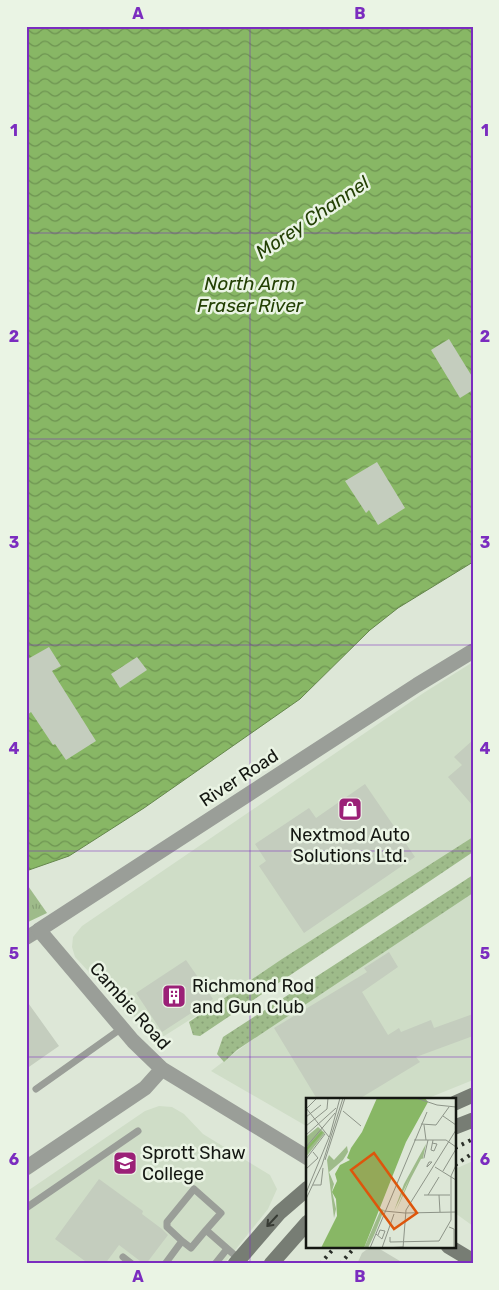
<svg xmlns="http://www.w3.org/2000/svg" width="499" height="1290" font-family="Rubik,sans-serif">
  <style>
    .built { fill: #cfddc7 }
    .grass { fill: url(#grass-dots) }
    .park { fill: url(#park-tufts) }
    .water { fill: url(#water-waves); stroke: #65874c }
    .building { fill: #c4cdbe }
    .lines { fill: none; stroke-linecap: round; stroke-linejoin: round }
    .service { stroke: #9a9e98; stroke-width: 7 }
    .minor { stroke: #9a9e98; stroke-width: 14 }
    .tertiary { stroke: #9a9e98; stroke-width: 15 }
    .secondary { stroke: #777d74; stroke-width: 15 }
    .rail { stroke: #2b2f29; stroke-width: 4; stroke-dasharray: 2.5 5; stroke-linecap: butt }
    .oneway { stroke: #373b34 }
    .grid { fill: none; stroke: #7b2cbf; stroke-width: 1; stroke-opacity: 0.55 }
    .labels { text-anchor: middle; stroke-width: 5; stroke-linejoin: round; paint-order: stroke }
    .street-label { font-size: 18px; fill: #141712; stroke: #eaf4e4 }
    .poi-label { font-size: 18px; fill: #141712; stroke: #eaf4e4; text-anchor: start }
    .water-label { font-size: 19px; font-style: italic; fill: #234004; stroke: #eaf4e4 }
    .inset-river { fill: none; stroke: #88b765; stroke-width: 2.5 }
    .inset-road { fill: none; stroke: #8d9488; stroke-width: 1 }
    .view { fill: #dd560c; fill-opacity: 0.15; stroke: #dd560c; stroke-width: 2.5 }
    .inset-edge { fill: none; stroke: #141712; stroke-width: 2.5 }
    .neatline { fill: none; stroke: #7b2cbf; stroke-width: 2 }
    .grid-label { font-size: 16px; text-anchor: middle; font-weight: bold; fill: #7b2cbf }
  </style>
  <defs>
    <pattern id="grass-dots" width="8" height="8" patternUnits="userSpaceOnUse" patternTransform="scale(1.25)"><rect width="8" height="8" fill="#9ebb8a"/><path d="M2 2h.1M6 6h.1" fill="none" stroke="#87a076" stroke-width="1.8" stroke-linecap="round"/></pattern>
    <pattern id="park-tufts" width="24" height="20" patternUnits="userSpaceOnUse" patternTransform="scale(1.25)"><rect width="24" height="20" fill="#9ebb8a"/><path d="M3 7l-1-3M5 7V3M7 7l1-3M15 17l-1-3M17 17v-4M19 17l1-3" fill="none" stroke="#87a076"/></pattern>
    <pattern id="water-waves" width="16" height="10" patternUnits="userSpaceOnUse" patternTransform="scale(1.25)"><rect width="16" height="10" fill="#88b765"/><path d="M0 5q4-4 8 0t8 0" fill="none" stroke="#6e9452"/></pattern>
  </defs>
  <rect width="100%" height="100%" fill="#dde7d7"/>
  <path class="built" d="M473,662V841L161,1038L130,1013L103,987L75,957L72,947L73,937L82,926L425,692Z
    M473,888V1080L426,1099H308V1127L211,1071L391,934Z
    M159,1106L172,1107L184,1114L203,1134L270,1175L277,1189L268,1209L224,1264H26V1192L145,1111Z
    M473,1161V1226L455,1213V1169Z"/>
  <path class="grass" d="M473,837V852L200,1036L193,1035L189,1022L282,959Z
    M473,875V893L237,1050L224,1062L217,1054L223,1037Z"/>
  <path class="park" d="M26,883L47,913L26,923Z"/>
  <path class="water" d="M26,26H473V562L398,608L370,630L300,699L144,808L69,856L26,871Z"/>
  <path class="building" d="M449,339L473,378V390L460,398L431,350Z
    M377,462L405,508L378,525L369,510L366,513L345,481Z
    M49,647L61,666L52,671L96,741L66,760L55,744L53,745L31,712L26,716V660Z
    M137,657L147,670L120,688L111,674Z
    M473,740V806L448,777L462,765L454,757Z
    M365,784L415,857L304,933L259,866L266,861L255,844L309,808L316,818Z
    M389,952L398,967L362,992L388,1035L399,1028L401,1032L431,1020L434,1028L473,1014V1036L416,1057L420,1062L359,1099H317L274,1028L367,972L364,968Z
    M186,960L213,999L162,1032L136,993Z
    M26,1000L59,1046L26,1069Z
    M99,1179L143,1211L142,1214L162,1229L168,1235L146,1264H144L119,1245L105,1264H89L55,1239Z
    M375,1247L378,1248L405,1264H357L362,1253L366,1250Z"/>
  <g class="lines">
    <path class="service" d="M36,1089L122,1028
      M26,1208L138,1131
      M182,1241L191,1248L206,1230
      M123,1257L132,1264
      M165,1264L182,1241L167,1227V1222L194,1189L221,1213L206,1230L239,1259
      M215,1264L227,1249"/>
    <path class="minor" d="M26,938L39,930"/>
    <path class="tertiary" d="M308,1158L162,1069L133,1041L39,930L417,685L473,651
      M26,1168L145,1088L162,1069"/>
    <path class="secondary" d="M455,1103L473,1095
      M455,1127L473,1120
      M448,1246L473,1261
      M235,1264L279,1213L308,1188
      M271,1264L308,1222"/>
    <path class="rail" d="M455,1148L473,1139
      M455,1165L473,1153
      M320,1264L336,1246
      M340,1264L356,1246"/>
  </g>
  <defs><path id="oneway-shaft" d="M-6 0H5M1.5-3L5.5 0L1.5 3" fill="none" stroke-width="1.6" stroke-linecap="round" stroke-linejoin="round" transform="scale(1.25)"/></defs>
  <use class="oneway" href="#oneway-shaft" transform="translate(272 1221) rotate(133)"/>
  <path class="grid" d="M250,26V1264M26,233H473M26,439H473M26,645H473M26,851H473M26,1057H473"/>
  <defs>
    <g id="shop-square" transform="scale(1.25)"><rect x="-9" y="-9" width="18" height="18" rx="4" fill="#9b2077" stroke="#eaf4e4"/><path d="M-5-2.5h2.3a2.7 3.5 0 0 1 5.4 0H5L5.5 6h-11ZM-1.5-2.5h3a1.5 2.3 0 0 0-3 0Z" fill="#fff"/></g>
    <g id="building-square" transform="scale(1.25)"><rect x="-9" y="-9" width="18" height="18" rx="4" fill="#9b2077" stroke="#eaf4e4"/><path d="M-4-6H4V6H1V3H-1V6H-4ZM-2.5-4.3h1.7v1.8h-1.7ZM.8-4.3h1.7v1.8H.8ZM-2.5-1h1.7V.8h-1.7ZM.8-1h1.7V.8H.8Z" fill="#fff"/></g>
    <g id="university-square" transform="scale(1.25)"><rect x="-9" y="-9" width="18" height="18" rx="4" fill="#9b2077" stroke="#eaf4e4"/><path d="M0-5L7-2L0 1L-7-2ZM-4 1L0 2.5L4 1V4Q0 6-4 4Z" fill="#fff"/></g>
  </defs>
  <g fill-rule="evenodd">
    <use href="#shop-square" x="350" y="809"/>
    <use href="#building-square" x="174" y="996"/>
    <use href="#university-square" x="125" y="1163"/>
  </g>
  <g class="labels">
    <g class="street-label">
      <text transform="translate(239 778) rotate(-33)" y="6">River Road</text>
      <text transform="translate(130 1006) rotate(48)" y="6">Cambie Road</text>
    </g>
    <g class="poi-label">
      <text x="350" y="841" text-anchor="middle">Nextmod Auto<tspan x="350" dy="21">Solutions Ltd.</tspan></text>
      <text x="192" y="992">Richmond Rod<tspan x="192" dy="21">and Gun Club</tspan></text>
      <text x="142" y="1159">Sprott Shaw<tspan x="142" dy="21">College</tspan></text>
    </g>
    <g class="water-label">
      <text transform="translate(312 217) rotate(-34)" y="7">Morey Channel</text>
      <text x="250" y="290">North Arm<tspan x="250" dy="22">Fraser River</tspan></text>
    </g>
  </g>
  <g transform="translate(306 1098)">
    <rect width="150" height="150" fill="#dde7d7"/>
    <path d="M120,46L117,60H119L115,61L105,80L90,113L103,81L88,113L98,86Z" fill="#9ebb8a"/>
    <path d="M41,48L42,54L37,62L23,74L28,86L26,93L30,111L28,120L21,62L23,57L28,62Z" fill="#9ebb8a"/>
    <path d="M12,29L19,35L0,59V39ZM75,111L78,112L69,135L62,150H58Z" fill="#9ebb8a"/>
    <path d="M71,0H119L122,4L100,44L58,150H15L31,118L30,101L26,94L31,83L29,76L34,67L44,62L41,60L45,50L56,34Z" fill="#88b765"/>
    <path class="inset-river" d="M0,52L16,34"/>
    <path class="inset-road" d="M110,0L131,7L150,9M0,10L23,39M0,11L11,0M37,13L55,28M137,18L150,27M0,19L15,7M115,26L130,27L143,9M118,27L120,42M0,28L21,11L22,0M0,37L30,10M108,42H140L150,49M126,45L131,46L128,53L125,52L127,42M0,49L29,15M118,60L122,42M0,61L19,36M19,62L39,0M123,64H126L121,69V68ZM129,69L150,82M0,71L12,60L7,54M137,73L150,51M7,87H15L17,70M0,95L24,37L34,0M118,97H144M122,97L133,79M133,97L134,114M0,101L16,67L37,0M78,113L99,115M99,115L150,114M143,129L148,131V150M70,136L76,141L79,133L74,132L72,137M84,139V144L133,143M133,143L145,122V78L150,67M64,150L121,14M76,150L88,116M78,150L97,149M97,150L100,112L150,32"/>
    <path class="view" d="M68,55L111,115L88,131L45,72Z"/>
    <rect width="150" height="150" class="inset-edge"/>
  </g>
  <rect width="499" height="1290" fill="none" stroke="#eaf4e4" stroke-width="55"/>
  <rect x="28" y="28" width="444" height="1234" class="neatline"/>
  <g class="grid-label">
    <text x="138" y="19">A</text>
    <text x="360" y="19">B</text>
    <text x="14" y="136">1</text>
    <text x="485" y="136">1</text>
    <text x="14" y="342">2</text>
    <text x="485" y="342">2</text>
    <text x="14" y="548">3</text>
    <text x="485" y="548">3</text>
    <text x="14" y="754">4</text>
    <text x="485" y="754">4</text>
    <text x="14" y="959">5</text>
    <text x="485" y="959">5</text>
    <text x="14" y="1165">6</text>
    <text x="485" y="1165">6</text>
    <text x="138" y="1282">A</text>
    <text x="360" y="1282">B</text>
  </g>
</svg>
